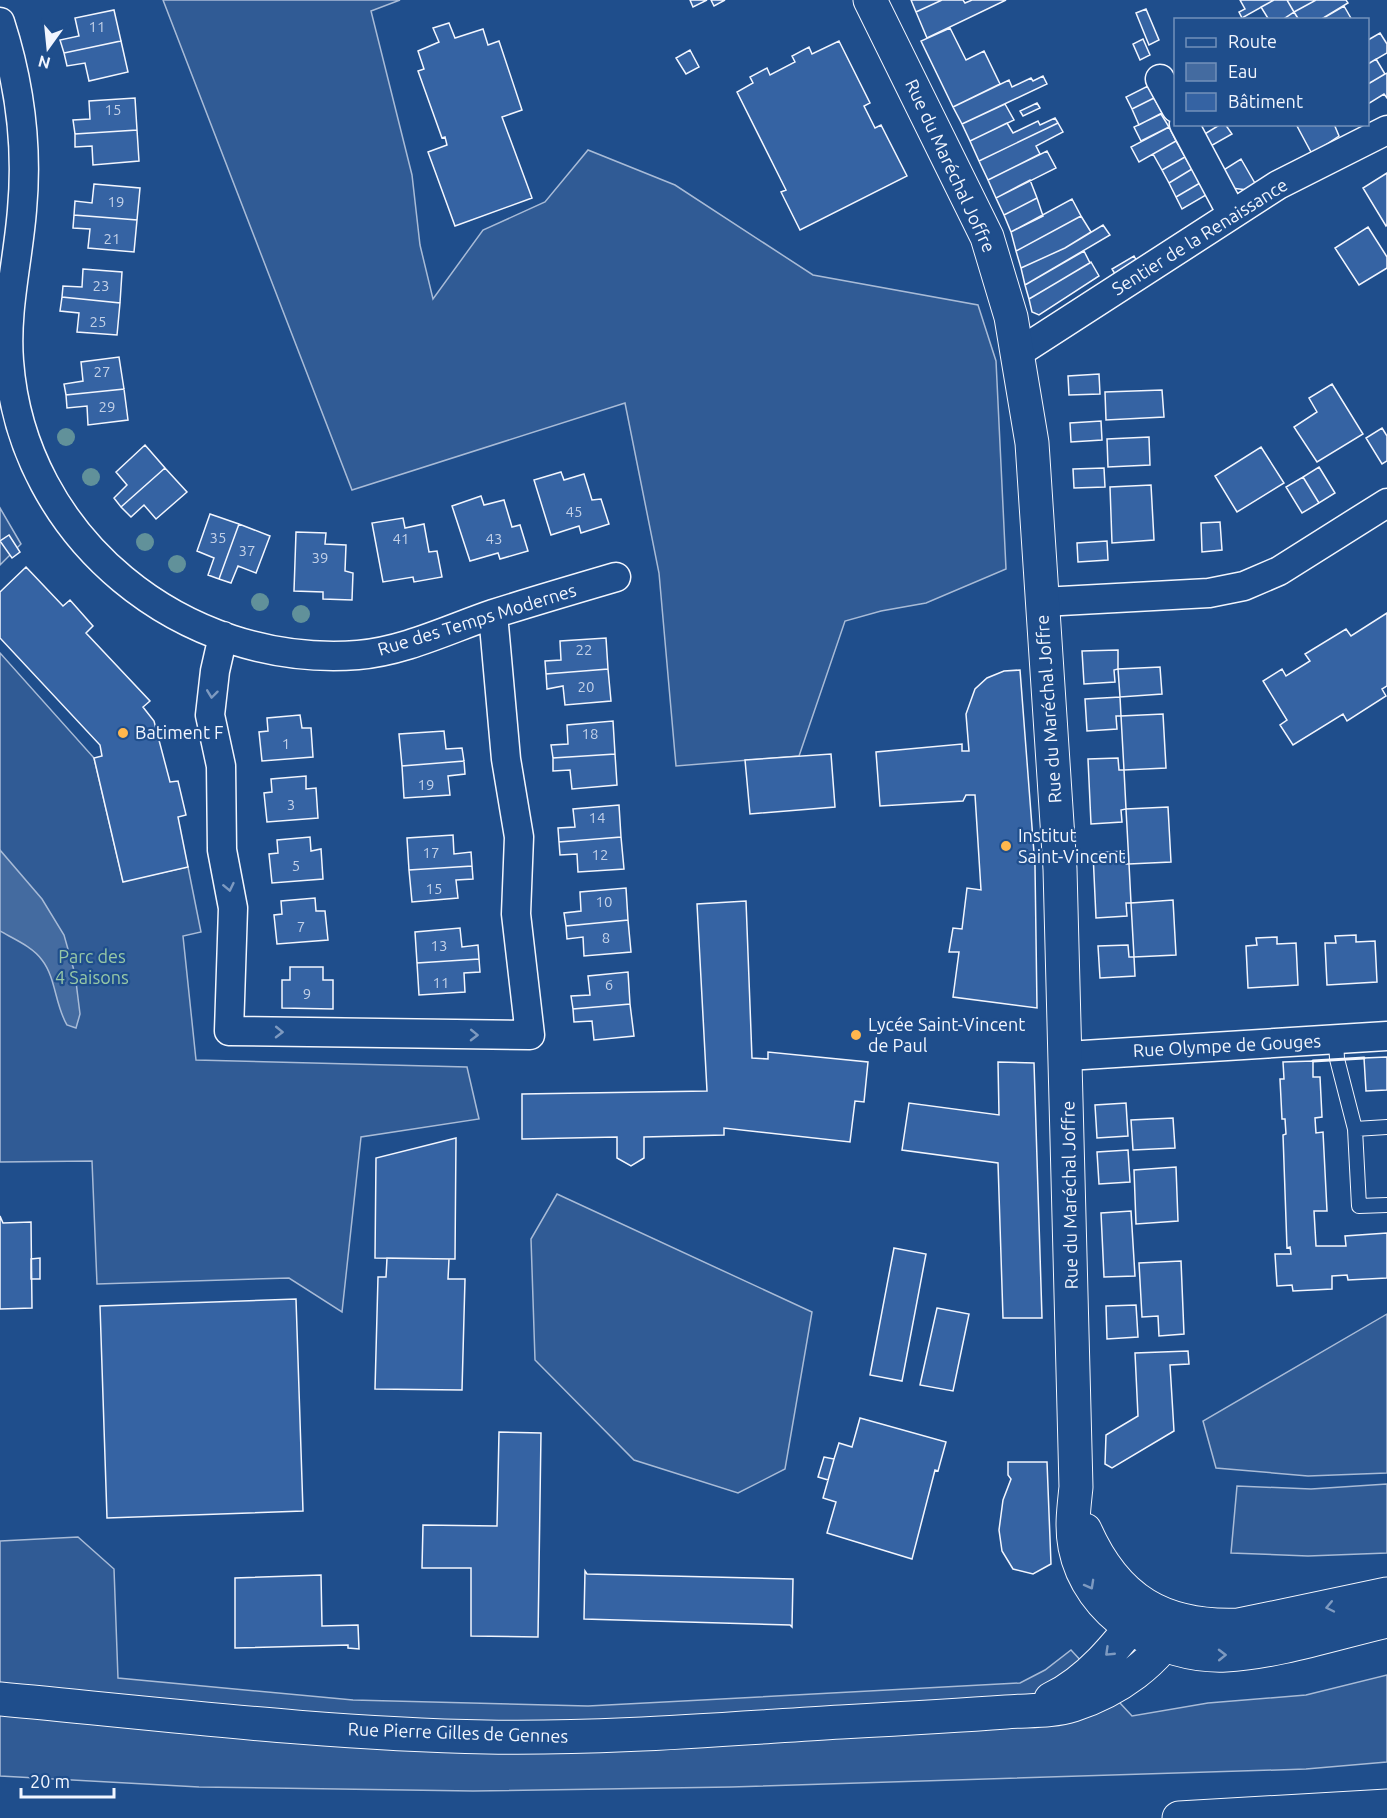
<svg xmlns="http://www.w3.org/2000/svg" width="1387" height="1818" font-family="Ubuntu,sans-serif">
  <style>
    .built { fill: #305b95; stroke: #a8bbd7; stroke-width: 1.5 }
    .water { fill: #446ba0; stroke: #a8bbd7; stroke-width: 1.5 }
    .building { fill: #3563a3; stroke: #f2f6ff; stroke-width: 1.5 }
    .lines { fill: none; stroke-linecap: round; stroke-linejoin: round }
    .service-casing { stroke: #f2f6ff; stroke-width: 16 }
    .minor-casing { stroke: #f2f6ff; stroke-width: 31 }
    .tertiary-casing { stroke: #f2f6ff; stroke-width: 35 }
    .motorway-casing { stroke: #f2f6ff; stroke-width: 35 }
    .service { stroke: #1f4e8c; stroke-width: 14 }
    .minor { stroke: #1f4e8c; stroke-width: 28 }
    .tertiary { stroke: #1f4e8c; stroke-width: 33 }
    .motorway { stroke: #1f4e8c; stroke-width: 33 }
    .wall { stroke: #f2f6ff; stroke-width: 3 }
    .tree { fill: #61919a }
    .oneway { stroke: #7e9ac0 }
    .poi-dot { fill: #ffb74d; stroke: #1f4e8c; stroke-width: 2 }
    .labels { text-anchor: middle; stroke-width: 4.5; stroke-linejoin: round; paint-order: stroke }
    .number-label { font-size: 15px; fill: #c3d1e8 }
    .street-label { font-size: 18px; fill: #f2f6ff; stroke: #1f4e8c }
    .poi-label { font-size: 18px; fill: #f2f6ff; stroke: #1f4e8c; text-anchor: start }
    .park-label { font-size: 18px; fill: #97c8a6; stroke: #1f4e8c }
  </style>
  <rect width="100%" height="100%" fill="#1f4e8c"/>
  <path class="built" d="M163,0H400L371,11L412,175L420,245L433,299L483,230L545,202L588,150L675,185L813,275L978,305L996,361L1006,569L926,603L881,611L845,621L799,756L676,766L659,573L625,403L352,490Z
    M0,508L21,544L0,565Z
    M0,653L94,758L123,881L188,867L201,932L183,936L196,1060L467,1067L479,1119L361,1137L342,1312L289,1278L97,1284L92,1161L0,1162Z
    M557,1194L812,1312L785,1469L738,1493L634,1460L535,1360L531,1239Z
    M1387,1314V1473L1308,1476L1216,1468L1203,1421Z
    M1387,1484V1553L1308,1556L1231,1553L1237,1486L1311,1489Z
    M78,1537L114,1569L118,1678L353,1700L588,1706L1020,1683L1045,1670L1071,1650L1132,1716L1208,1703L1306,1695L1387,1675V1762L1306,1769L731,1787L473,1791L199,1787L0,1776V1541Z"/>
  <path class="water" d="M0,850L42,899L64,935L75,974L80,1014L76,1028L67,1025C55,1005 56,978 42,960C33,947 14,939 0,931Z"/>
  <path class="building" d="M690,0H707L693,7Z
    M711,0H725L714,6Z
    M911,0H942L916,12Z
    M942,0H963L965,3L972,0H1006L927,38L916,12Z
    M1240,0H1274L1242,18L1239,12L1245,9Z
    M1274,0H1287L1294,12L1282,20H1269L1261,7Z
    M1287,0H1316L1294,12Z
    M1316,0H1346L1348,3L1320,20H1299L1294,12Z
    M1344,6L1352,20H1320Z
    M1146,9L1159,40L1149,45L1136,13Z
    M114,10L121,41L64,53L60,40L79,36L75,18Z
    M1294,12L1299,20H1282Z
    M449,23L455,38L483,29L488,45L499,41L522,110L502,117L532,198L455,226L428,152L447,145L445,137L442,138L418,71L424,69L418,51L439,42L433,28Z
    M950,28L966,60L984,51L1000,84L953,107L921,41Z
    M1380,33L1387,44V53L1368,64V40Z
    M1143,39L1150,55L1140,60L1133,44Z
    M121,41L128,72L89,81L85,63L67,66L64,53Z
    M839,41L870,103L864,106L875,128L881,125L907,176L800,230L781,192L786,190L737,92L753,83L750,77L767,68L770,75L795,62L792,56L809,47L812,54Z
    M690,50L699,67L686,74L676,58Z
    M1376,59L1385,74L1368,84V64Z
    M1387,73V98L1384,94L1368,104V84Z
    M1043,76L1047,84L962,124L953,107L1009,80L1012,87L1031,78L1033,81Z
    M1148,86L1154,98L1132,109L1126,97Z
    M135,98L137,130L75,134L73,120L90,119L89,101Z
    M1154,98L1162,113L1139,125L1132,109Z
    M1037,103L1040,108L1023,116L1020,111Z
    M1005,104L1014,120L970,141L962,124Z
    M1161,114L1169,127L1141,141L1134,127Z
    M1055,118L1058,123L979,161L970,141L1007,123L1013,133L1038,121L1040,125Z
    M1058,123L1063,132L1036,146L1040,154L988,180L979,161Z
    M1221,124H1225L1232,134L1209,147L1203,135Z
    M1300,124H1334L1339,136L1312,154L1297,126Z
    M1169,127L1176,141L1139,162L1131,147Z
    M137,130L139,161L93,165L92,146L75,147V134Z
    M1176,141L1185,157L1162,170L1153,154Z
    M1047,151L1056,168L996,198L988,180Z
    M1185,157L1192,169L1169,183L1162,170Z
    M1241,159L1256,185L1248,190L1231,188L1222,171Z
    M1192,169L1200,183L1176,197L1169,183Z
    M1387,173V225L1386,226L1363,188Z
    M1030,180L1037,198L1004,215L996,198Z
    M1200,183L1206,195L1182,209L1176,197Z
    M94,184L140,188L137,220L74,215L75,201L92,203Z
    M1037,198L1043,216L1011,232L1004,215Z
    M1072,199L1081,216L1016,251L1011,232Z
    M74,215L137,220L134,252L88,248L90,229L73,228Z
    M1081,216L1091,232L1065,248L1021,268L1016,251Z
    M1103,225L1110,235L1025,285L1021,268L1065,248Z
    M1368,227L1387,257V268L1359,285L1335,248Z
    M1084,251L1090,263L1029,299L1025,285Z
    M1134,256L1139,265L1118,279L1112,269Z
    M1091,262L1099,276L1039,315L1032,312L1029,299Z
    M83,269L122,272L120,303L62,297L63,286L82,287Z
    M62,297L120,303L117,335L77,332L79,313L60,311Z
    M119,357L124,389L66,395L64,384L83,381L81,362Z
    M1099,374L1100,394L1069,395L1068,376Z
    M1332,384L1363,434L1317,462L1294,427L1317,412L1309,398Z
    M124,389L128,420L88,425L87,406L67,408L66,395Z
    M1162,390L1164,417L1106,420L1105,392Z
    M1101,421L1102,440L1071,442L1070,423Z
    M1382,428L1387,436V461L1382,464L1366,438Z
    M1149,437L1150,465L1108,467L1107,439Z
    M145,445L165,468L121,507L114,498L127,485L116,472Z
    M1261,447L1284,483L1237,512L1215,476Z
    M1319,467L1335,493L1319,503L1303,477Z
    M165,468L187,492L156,519L144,505L131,517L121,507Z
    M1104,468L1105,487L1074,488L1073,469Z
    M561,472L564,480L584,474L592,500L601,499L609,524L581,533L579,526L551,535L534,480Z
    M1303,477L1319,503L1302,513L1286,487Z
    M1151,485L1154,540L1112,543L1110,487Z
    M481,496L484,505L504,500L512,527L520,525L528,551L500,559L498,553L470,561L452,506Z
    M210,514L239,524L219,579L208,575L214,558L197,551Z
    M403,518L405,528L424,524L429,552L437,551L442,577L414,582L413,577L383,582L372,523Z
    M1220,522L1222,550L1202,552L1201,523Z
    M239,524L270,536L256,573L238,566L231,583L219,579Z
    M296,532L326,533L325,544L346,545L345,571L353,573L352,600L323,599V592L294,591Z
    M9,535L20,552L12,558L0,541Z
    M1107,541L1108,560L1078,562L1077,543Z
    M26,567L63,606L70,600L93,626L86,633L150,701L143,707L154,721L170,782L178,781L186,815L178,817L188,867L123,882L94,758L102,756L100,745L0,638V592Z
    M1387,613V686L1382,689L1386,696L1347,721L1343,714L1293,745L1280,725L1287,720L1263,681L1282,669L1286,676L1310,661L1305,654L1346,629L1351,636Z
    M606,638L608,669L546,674L545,661L561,660L560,641Z
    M1118,650V669L1114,670L1115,682L1084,684L1082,651Z
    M1160,667L1162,694L1120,697L1118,669Z
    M608,669L611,701L565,705L563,686L547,689L546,674Z
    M1020,670L1035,866L1037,1008L953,997L959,952H949L953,928L962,929L967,888L981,890L975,795H966L963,801L880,806L876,752L962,744V751H969L966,714L975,689L987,678L1004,671Z
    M1120,697L1121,716H1116L1117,729L1087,731L1085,699Z
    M1163,714L1166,768L1124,770L1121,716Z
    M300,715L302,728H311L313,757L262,761L259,732L268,731L267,718Z
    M613,721L615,754L553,758L551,745L568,744L567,725Z
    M444,731L446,749L462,748L464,761L402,766L399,734Z
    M615,754L617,785L572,789L570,770L553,771V758Z
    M831,754L835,807L750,814L745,760Z
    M1118,758L1119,770H1124L1126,809L1121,810L1122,822L1091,824L1088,759Z
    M464,761L465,774L448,776L450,795L404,798L402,766Z
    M306,776V789L316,788L318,818L267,822L264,793L272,792L271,779Z
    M619,805L621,837L559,842L558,828L575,827L573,809Z
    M1168,807L1171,862L1129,864L1126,809Z
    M453,835L454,854L471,852L472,866L409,870L407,838Z
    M310,837L311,851L321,849L323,879L272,883L269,854L278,853L277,840Z
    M621,837L624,869L578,872L577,854L560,855L559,842Z
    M1124,851V864H1129L1131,903H1126L1127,916L1096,918L1093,853Z
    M472,866L473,879L456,880L458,898L412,902L409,870Z
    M626,888L628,920L566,926L564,913L581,911L580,892Z
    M315,898L316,911H325L328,940L277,944L274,915L282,914L281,901Z
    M1173,900L1176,955L1134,957L1131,903Z
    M746,901L752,1058L768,1059V1052L868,1062L864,1102L855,1101L850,1142L724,1128V1135L644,1137V1158L631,1166L617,1158V1137L522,1139V1094L707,1091L697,904Z
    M628,920L631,952L584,956L583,937L567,939L566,926Z
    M460,928L462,947L478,945L479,959L417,963L415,932Z
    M1356,935V942L1375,941L1377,982L1327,985L1325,943H1336L1335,936Z
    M1277,937V944L1296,943L1298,985L1248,988L1246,946L1257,945L1256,938Z
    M1128,945L1129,957H1134L1135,976L1100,978L1098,946Z
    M479,959L480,972L464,973L465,992L419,995L417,963Z
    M290,967H323V980H333V1009L282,1008V980H290Z
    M628,972L630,1004L573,1009L571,996L590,995L588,976Z
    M630,1004L634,1036L594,1040L592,1021L574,1022L573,1009Z
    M1387,1057V1090L1366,1091L1364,1058Z
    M1313,1061V1077H1320L1322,1117L1315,1118L1316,1133L1323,1132L1327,1211H1314L1316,1246H1346L1345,1236L1387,1233V1278L1348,1280L1347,1275L1332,1276V1289L1293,1291L1292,1285L1277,1286L1275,1254H1291L1290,1247L1287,1248L1283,1135L1286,1134L1285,1119H1282L1280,1079H1284L1283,1062Z
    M998,1062L1034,1063L1042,1318H1003L998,1163L902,1150L909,1103L999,1115Z
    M1126,1103L1128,1136L1097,1138L1095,1105Z
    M1173,1118L1175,1148L1133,1150L1131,1120Z
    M456,1138L455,1259L375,1258L376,1158Z
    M1128,1150L1130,1182L1099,1184L1097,1152Z
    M1176,1167L1178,1221L1136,1224L1134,1170Z
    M1131,1211L1135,1276L1104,1277L1101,1213Z
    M0,1216L3,1223L31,1222L32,1308L0,1309Z
    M894,1248L926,1254L902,1381L870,1375Z
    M40,1258V1279H31V1259Z
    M387,1258L449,1259L448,1279H465L462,1390L375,1389L378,1277H386Z
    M1181,1261L1184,1334L1159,1336L1158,1316L1142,1317L1139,1263Z
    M296,1299L303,1511L107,1518L100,1306Z
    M1136,1305L1138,1337L1107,1339L1106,1306Z
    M937,1308L969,1314L953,1391L920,1385Z
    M1188,1351L1189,1364L1170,1365L1174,1431L1112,1468L1105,1464L1106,1435L1138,1416L1135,1353Z
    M860,1418L946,1442L938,1471L935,1470L912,1559L827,1533L836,1502L823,1498L834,1459L839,1443L852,1447Z
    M499,1432L541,1433L538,1637L471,1636V1568H422L423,1525L497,1526Z
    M824,1457L834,1459L828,1480L818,1477Z
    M1008,1462H1047L1051,1564L1033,1574L1013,1569L1002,1551L999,1530L1003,1500L1011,1479L1008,1475Z
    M585,1571L587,1574L793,1579L792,1627L790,1625L584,1619Z
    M321,1575L322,1626L358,1625L359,1649L348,1648V1645L235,1648V1578Z"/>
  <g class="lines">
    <g class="service-casing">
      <path id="service" d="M1336,1039L1337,1059L1355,1129L1359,1206L1387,1205
        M1355,1129L1387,1127"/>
    </g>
    <g class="minor-casing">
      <path id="minor" d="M0,22C20,84 28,145 22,210C18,261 5,310 9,361C22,538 183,668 358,655C405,651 449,629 493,614C534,601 575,589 616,577
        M1160,79L1176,108
        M1184,124L1232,214
        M1018,353L1278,185L1387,130
        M1042,602L1209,593L1244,586L1279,571L1387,503
        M223,636L215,671L210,715L221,766L222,850L233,908L229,1031L530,1035L516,914L519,837L506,759L493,614
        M1067,1056L1387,1036"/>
    </g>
    <g class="tertiary-casing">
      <path id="tertiary" d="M870,0L987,237L1011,317L1032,443L1060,869L1076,1487C1074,1507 1071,1527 1075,1547C1088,1614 1160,1658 1226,1655C1274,1653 1339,1632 1387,1621
        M1085,1530C1116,1600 1163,1628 1239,1625L1387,1594
        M0,1699C162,1714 325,1734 487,1737C605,1739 724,1729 841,1722C896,1719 951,1716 1006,1712C1028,1710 1051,1712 1073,1705C1116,1691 1159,1662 1180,1620
        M1051,1699C1089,1681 1118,1644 1144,1611"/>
    </g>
    <g class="motorway-casing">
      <path id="motorway" d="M1179,1818L1387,1806"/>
    </g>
    <use href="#service" class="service"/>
    <use href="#minor" class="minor"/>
    <use href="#tertiary" class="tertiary"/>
    <use href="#motorway" class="motorway"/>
    <path class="wall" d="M1313,1061L1364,1058"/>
  </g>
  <g class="tree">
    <circle cx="66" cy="437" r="9"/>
    <circle cx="91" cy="477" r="9"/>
    <circle cx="145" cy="542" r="9"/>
    <circle cx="177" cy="564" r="9"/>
    <circle cx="260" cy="602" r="9"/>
    <circle cx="301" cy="614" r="9"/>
  </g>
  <defs><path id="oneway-chevron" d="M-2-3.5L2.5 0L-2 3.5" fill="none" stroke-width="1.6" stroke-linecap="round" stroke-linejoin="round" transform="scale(1.5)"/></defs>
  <g class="oneway">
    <use href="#oneway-chevron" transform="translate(212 694) rotate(97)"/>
    <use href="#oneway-chevron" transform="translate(229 887) rotate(78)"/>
    <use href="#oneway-chevron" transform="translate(279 1032) rotate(1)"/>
    <use href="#oneway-chevron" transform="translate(474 1035) rotate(1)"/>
    <use href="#oneway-chevron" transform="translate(1090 1585) rotate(61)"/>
    <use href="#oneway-chevron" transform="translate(1330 1607) rotate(168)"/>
    <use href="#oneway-chevron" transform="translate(1109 1652) rotate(136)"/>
    <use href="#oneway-chevron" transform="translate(1222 1655) rotate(-1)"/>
  </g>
  <g class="poi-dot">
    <circle cx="123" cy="733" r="6"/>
    <circle cx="1006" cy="846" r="6"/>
    <circle cx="856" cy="1035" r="6"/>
  </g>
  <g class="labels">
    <g class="number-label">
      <text x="97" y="32">11</text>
      <text x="113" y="115">15</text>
      <text x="116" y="207">19</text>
      <text x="112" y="244">21</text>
      <text x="101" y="291">23</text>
      <text x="98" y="327">25</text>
      <text x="102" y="377">27</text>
      <text x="107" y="412">29</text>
      <text x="574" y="517">45</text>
      <text x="218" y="543">35</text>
      <text x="401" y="544">41</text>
      <text x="494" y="544">43</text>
      <text x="247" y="556">37</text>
      <text x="320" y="563">39</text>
      <text x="584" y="655">22</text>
      <text x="586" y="692">20</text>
      <text x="590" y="739">18</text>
      <text x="286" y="749">1</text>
      <text x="426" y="790">19</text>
      <text x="291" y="810">3</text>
      <text x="597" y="823">14</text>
      <text x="431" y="858">17</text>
      <text x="600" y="860">12</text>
      <text x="296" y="871">5</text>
      <text x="434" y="894">15</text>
      <text x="604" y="907">10</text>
      <text x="301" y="932">7</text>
      <text x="606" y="943">8</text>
      <text x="439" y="951">13</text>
      <text x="441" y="988">11</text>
      <text x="609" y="990">6</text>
      <text x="307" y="999">9</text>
    </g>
    <g class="street-label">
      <text transform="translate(950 166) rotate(65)" y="6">Rue du Maréchal Joffre</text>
      <text transform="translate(1200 237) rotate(-32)" y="6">Sentier de la Renaissance</text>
      <text transform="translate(477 620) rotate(-17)" y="6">Rue des Temps Modernes</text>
      <text transform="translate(1049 709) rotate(-94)" y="6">Rue du Maréchal Joffre</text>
      <text transform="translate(1227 1046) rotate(-3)" y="6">Rue Olympe de Gouges</text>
      <text transform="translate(1070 1195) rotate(-91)" y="6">Rue du Maréchal Joffre</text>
      <text transform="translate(458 1733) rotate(2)" y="6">Rue Pierre Gilles de Gennes</text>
    </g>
    <g class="poi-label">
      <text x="135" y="739">Batiment F</text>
      <text x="1018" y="842">Institut<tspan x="1018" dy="21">Saint-Vincent</tspan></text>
      <text x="868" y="1031">Lycée Saint-Vincent<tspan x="868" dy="21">de Paul</tspan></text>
    </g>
    <g class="park-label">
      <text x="92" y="963">Parc des<tspan x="92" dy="21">4 Saisons</tspan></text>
    </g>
  </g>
  <rect x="1174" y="18" width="195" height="108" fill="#1f4e8c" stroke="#7391ba" stroke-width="1.5"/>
  <rect x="1186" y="38" width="30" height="9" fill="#1f4e8c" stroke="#7391ba" stroke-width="1.5"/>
  <text x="1228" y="48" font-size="18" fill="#f2f6ff">Route</text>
  <rect x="1186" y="63" width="30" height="18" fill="#446ba0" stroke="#7391ba" stroke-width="1.5"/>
  <text x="1228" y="78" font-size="18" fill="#f2f6ff">Eau</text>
  <rect x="1186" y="93" width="30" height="18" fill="#3563a3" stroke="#7391ba" stroke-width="1.5"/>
  <text x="1228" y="108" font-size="18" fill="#f2f6ff">Bâtiment</text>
  <g transform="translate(48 48) rotate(195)" stroke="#1f4e8c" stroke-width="4.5" paint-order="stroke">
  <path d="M0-4.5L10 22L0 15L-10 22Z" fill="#f2f6ff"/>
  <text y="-9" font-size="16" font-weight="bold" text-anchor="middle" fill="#f2f6ff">N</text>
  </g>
  <path d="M21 1788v9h93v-9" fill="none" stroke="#f2f6ff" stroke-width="3"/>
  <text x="30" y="1788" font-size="18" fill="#f2f6ff" stroke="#1f4e8c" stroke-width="4.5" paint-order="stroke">20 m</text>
</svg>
